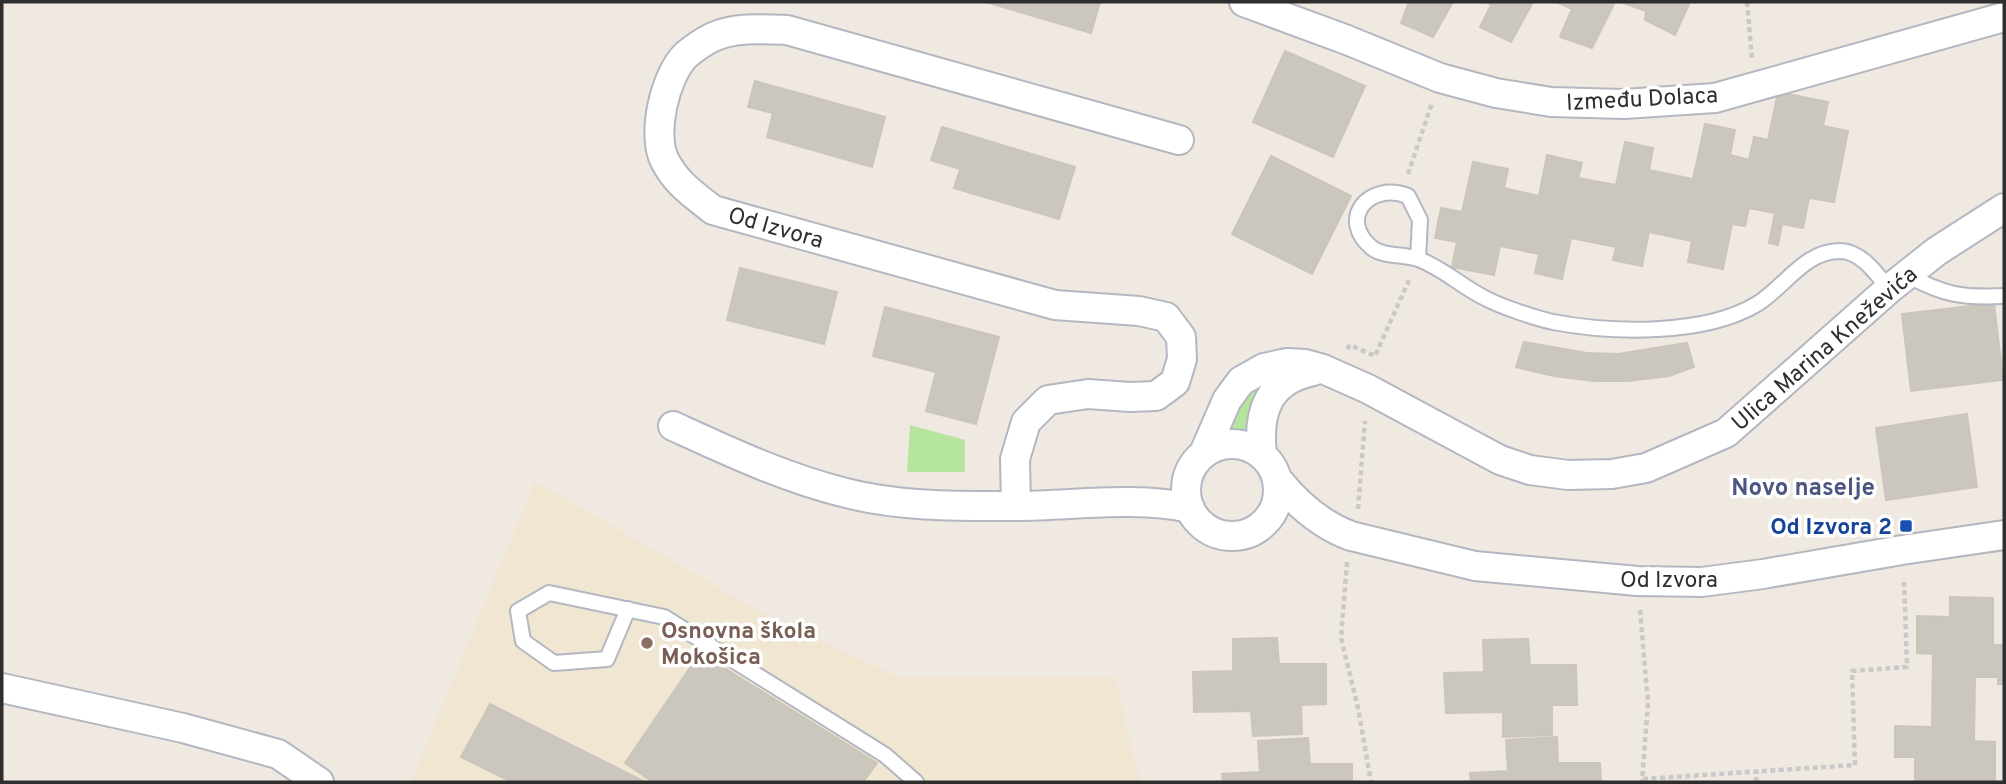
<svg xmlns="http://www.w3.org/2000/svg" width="2006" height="784" font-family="Overpass,sans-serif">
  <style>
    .education { fill: #f0e6d1 }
    .green { fill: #b6e59e }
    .building { fill: #cbc7bf; stroke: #cbc5ba; stroke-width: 2 }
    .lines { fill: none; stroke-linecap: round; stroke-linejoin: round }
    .service-casing { stroke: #b4b7c1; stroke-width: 18 }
    .minor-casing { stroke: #b4b7c1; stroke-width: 32 }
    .path { stroke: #c9c9c9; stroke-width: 4.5; stroke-dasharray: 5 3.5; stroke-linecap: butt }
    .service { stroke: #fff; stroke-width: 14 }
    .minor { stroke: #fff; stroke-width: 28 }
    .transit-dot { fill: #1a4fb4; stroke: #fff; stroke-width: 2.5 }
    .education-dot { fill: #8d6e63; stroke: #fff; stroke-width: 2.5 }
    .labels { text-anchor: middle; stroke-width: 7; stroke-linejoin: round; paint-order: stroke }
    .street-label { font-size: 23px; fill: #2e2e2e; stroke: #fff }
    .transit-label { font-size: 23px; font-weight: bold; fill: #164399; stroke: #fff; text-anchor: end }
    .education-label { font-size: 23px; font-weight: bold; fill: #785e54; stroke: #fff; text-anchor: start }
    .neighbourhood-label { font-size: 24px; font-weight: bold; fill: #4d5680; stroke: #fff }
  </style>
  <rect width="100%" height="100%" fill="#efe9e1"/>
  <path class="education" d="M535,481L754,608L898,677H1115L1140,782H411Z"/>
  <path class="green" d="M1266,380L1253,411L1247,435L1229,431C1229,412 1253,393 1266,380Z
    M910,425L965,440V472H907Z"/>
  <path class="building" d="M986,2H1100L1091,33Z
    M1409,2H1453L1433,37L1401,23Z
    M1486,2H1533L1511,42L1480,27L1491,5Z
    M1557,2H1615L1592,48L1560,37L1572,9Z
    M1621,2H1690L1675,35L1645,20L1646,11Z
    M1285,51L1365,86L1333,157L1253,122Z
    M755,81L885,117L872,167L767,137L773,113L748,107Z
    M1778,92L1828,102L1823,126L1848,131L1834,202L1809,198L1803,228L1782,224L1778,245L1769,243L1775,213L1749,208L1745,226L1732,224L1723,269L1688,262L1692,241L1649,232L1642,266L1613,260L1616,247L1571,238L1562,279L1535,273L1539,254L1500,246L1494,275L1452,267L1457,242L1435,238L1441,208L1462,212L1473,162L1508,169L1504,188L1539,196L1547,155L1582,163L1578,178L1616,185L1625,142L1653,148L1649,170L1693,179L1705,124L1735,130L1730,155L1749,160L1754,137L1768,140Z
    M942,127L1075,167L1059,219L954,188L960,169L931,160Z
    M1271,156L1351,196L1312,274L1232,234Z
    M740,268L837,292L824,344L727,320Z
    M1994,303L2003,380L1911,391L1902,314Z
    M885,307L999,337L976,424L926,411L936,372L873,356Z
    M1524,342L1587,353L1618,354L1687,343L1694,367L1669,376L1628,381H1594L1554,376L1516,367Z
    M1967,414L1977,487L1886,500L1876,428Z
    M1950,597L1993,598V645H2004V684H1998V677H1975L1974,741L1995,742V782H1915V757H1895V726L1932,727L1933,654L1917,653V616L1950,617Z
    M1277,638L1279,664H1326V704L1301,705L1302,734L1253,736L1251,711L1194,712L1193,672L1233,671V639Z
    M1528,639L1530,665H1576L1577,705H1552V735L1503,737V712L1446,713L1444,673L1484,672L1483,640Z
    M700,653L877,763L863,782H653L625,763Z
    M490,704L645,782H512L461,757Z
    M1557,737L1558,763H1600L1601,782H1471L1470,773L1508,771L1506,740Z
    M1308,738L1310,764H1352V782H1223L1222,774L1260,772L1258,741Z"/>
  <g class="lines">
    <g class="service-casing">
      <path id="service" d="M1418,259L1420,220L1408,196C1369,181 1337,219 1372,248C1384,257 1404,254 1418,259C1441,267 1461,286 1483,297C1499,306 1535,318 1553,322C1611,333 1704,336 1757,304C1785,287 1804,251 1840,251C1861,251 1877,274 1889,289
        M1907,275C1944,295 1962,298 2004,296
        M628,609L607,659L554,663L523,641L518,611L549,593L664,617L885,755L916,782"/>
    </g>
    <g class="minor-casing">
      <path id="minor" d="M1244,2L1347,40L1440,78L1496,93L1551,102L1624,104L1715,98L2004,17
        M673,426C730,452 785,478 846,493C900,507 960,506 1015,506C1073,506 1133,496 1190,508
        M1186 490a46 46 0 1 1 92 0a46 46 0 1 1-92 0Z
        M1204,453L1227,400L1241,381L1264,368L1287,363L1305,364L1323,369L1368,389L1500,460L1530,470L1568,475L1612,474L1646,468L1726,433L1889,289L1937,251L2004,208
        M1262,454C1257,411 1269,380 1313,371
        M1278,480C1298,505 1321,525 1351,536L1475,566L1637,581L1702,582L1763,574L1902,550L2004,535
        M1016,506L1015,459L1026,422L1048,400L1088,394L1130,397L1156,396L1175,382L1182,359L1181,337L1166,317L1139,311L1055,305L713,210C693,194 677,184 665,161C651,135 665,75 686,55C693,49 705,41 713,37C735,27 763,29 787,30L1179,140
        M2,688L183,728L278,754L319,782"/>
    </g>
    <path class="path" d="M1747,2L1752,59
      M1408,174L1432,103
      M1347,349L1350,345L1375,356L1410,278
      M1358,509L1365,421
      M1347,562L1341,638L1358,708L1371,782
      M1640,610L1648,702L1642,782
      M1643,779L1855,765L1852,671L1907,667L1904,578
      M1756,782L1757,772"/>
    <use href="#service" class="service"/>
    <use href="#minor" class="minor"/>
  </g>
  <rect class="transit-dot" x="1899" y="519" width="14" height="14" rx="3.5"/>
  <circle class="education-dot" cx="647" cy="643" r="7"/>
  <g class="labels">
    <g class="street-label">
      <text transform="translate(1642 98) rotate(-3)" y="8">Između Dolaca</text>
      <text transform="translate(776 227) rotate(16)" y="8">Od Izvora</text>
      <text transform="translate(1824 348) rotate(-41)" y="8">Ulica Marina Kneževića</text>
      <text x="1669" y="587">Od Izvora</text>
    </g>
    <g class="transit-label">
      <text x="1892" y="534">Od Izvora 2</text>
    </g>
    <g class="education-label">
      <text x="661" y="638">Osnovna škola<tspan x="661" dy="26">Mokošica</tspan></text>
    </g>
    <g class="neighbourhood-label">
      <text x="1803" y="495">Novo naselje</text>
    </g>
  </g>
  <rect width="2006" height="784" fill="none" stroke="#2e2e2e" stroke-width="7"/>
</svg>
